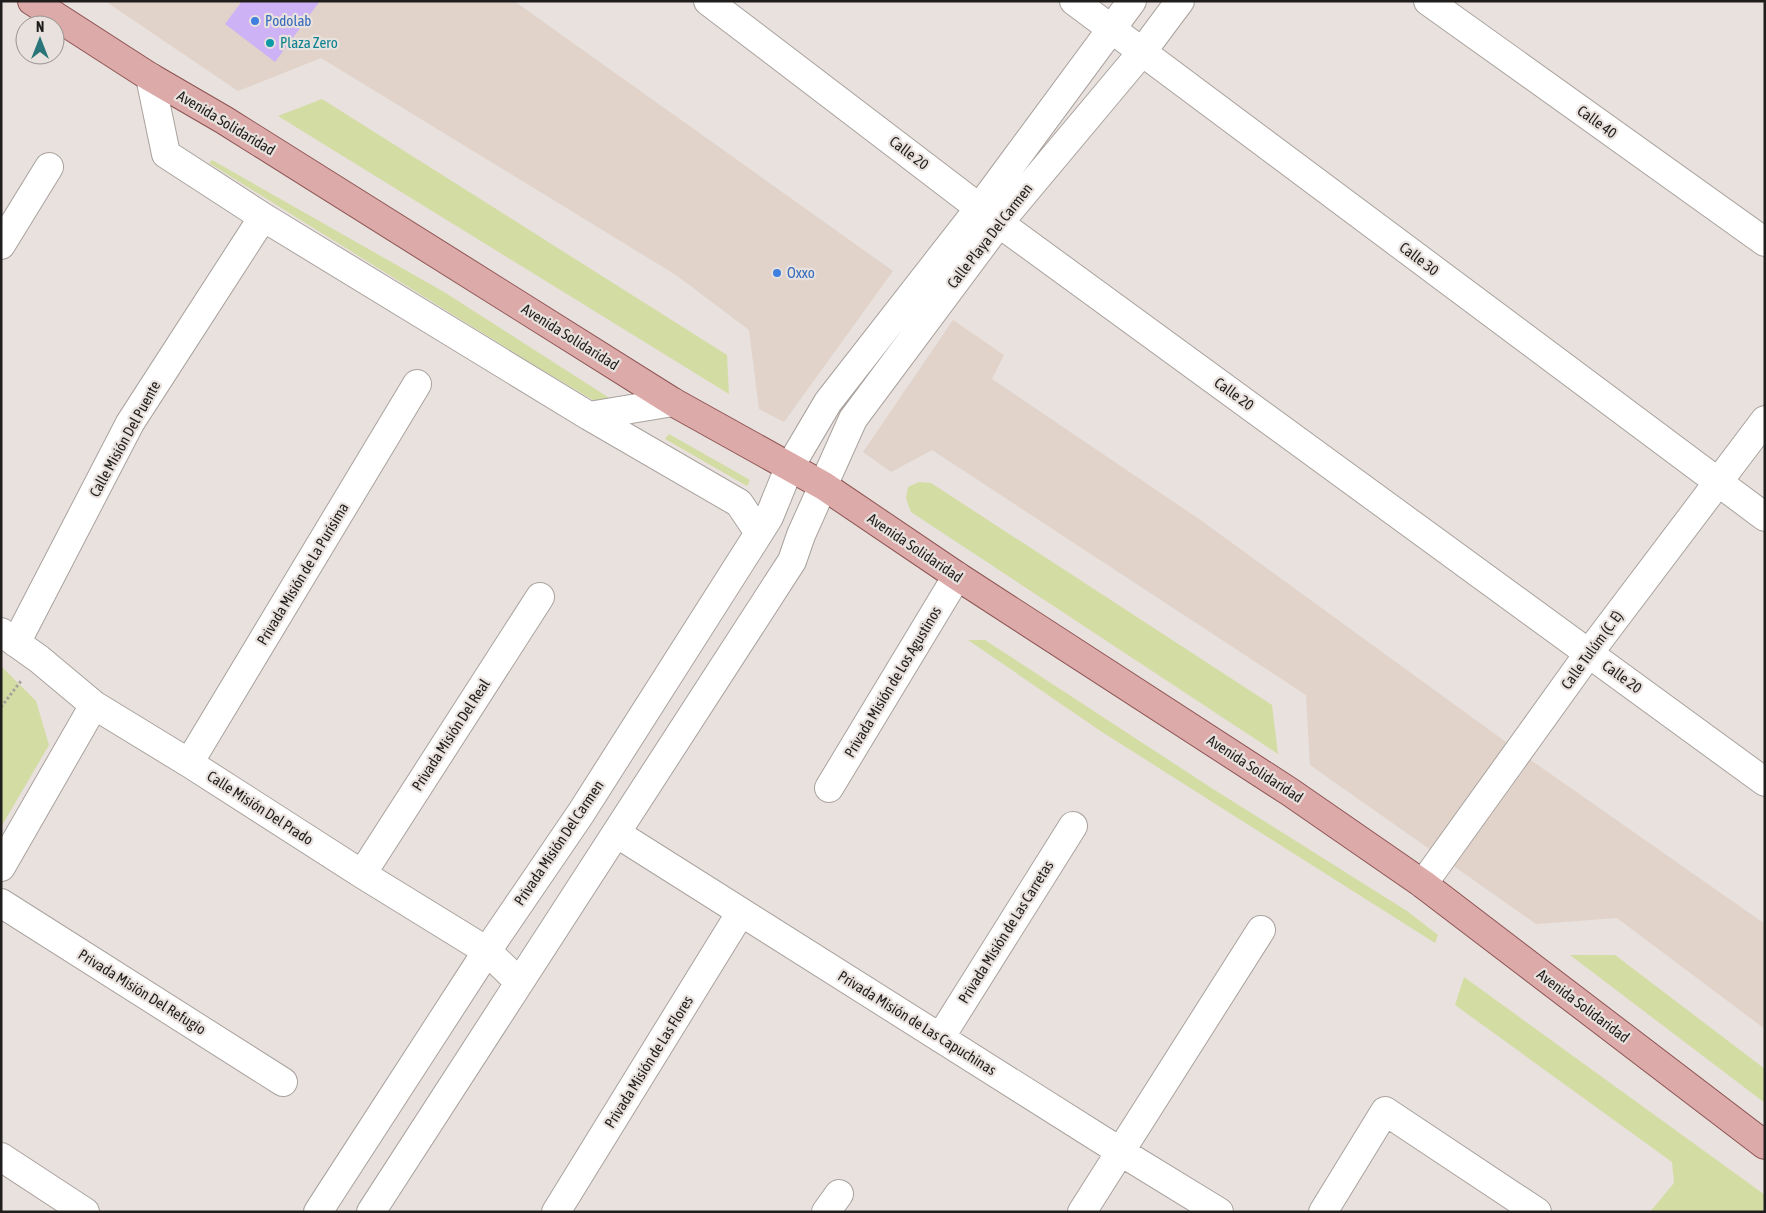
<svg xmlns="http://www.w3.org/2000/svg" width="1766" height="1213" font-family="'Asap Condensed',sans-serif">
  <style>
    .built { fill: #e1d3ca }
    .green { fill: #d3dca2 }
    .building { fill: #cdb3f6 }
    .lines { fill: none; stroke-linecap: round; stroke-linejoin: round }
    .minor-casing { stroke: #a9a29e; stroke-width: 30 }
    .major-casing { stroke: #8d5453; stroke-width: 30 }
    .path { stroke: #a6a19d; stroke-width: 3; stroke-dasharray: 2.5 2.5; stroke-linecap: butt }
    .minor { stroke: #fff; stroke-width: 28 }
    .major { stroke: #daa; stroke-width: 28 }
    .shop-dot { fill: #3f7fe0; stroke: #e8e1dd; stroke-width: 2 }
    .culture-dot { fill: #0f9aa8; stroke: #e8e1dd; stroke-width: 2 }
    .labels { text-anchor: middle; stroke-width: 4.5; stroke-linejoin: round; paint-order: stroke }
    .shop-label { font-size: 15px; fill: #366cbe; stroke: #e8e1dd; text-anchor: start }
    .culture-label { font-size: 15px; fill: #0d838f; stroke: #e8e1dd; text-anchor: start }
    .street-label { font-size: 15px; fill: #201e1c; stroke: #e8e1dd }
  </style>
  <rect width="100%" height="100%" fill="#e8e1dd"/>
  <path class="built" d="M105,1H514L893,271L784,422L759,409L749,330L676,275L321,58L238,91Z
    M953,320L1004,355L992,379L1199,519L1535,763L1765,924V1029L1617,918L1536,924L1310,765L1306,695L932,450L891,472L863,452Z"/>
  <path class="green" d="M322,99L727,355L729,394L278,116Z
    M212,160L444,292L614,401L603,406L534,365L209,163Z
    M669,434L750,480L747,486L665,439Z
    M919,482L931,483L1272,705L1278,754L911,512L906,498L908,487Z
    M968,640H985L1213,789L1407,911L1438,935L1435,943L1102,732Z
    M1,666L36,701L49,745L1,827Z
    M1570,955H1615L1765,1069V1103Z
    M1464,977L1765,1195V1212H1650L1674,1183L1672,1162L1455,1005Z"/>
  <path class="building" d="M242,1H320L275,62L225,24Z"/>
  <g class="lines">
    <g class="minor-casing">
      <path id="minor" d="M708,1L999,223L1765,782
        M1074,1L1765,517
        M1428,1L1765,242
        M150,77L166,154L263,217L589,416L673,402
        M1,245L49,167
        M589,416L739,503L759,533
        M1,632L39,659L94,705L189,763L362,874L487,951L519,982
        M16,643L130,423L263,217
        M189,763L417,384
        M829,788L957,576
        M616,833L1121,1152L1219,1212
        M1,867L94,705
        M362,874L540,597
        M1423,884L1589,653L1765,420
        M1,903L283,1082
        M940,1038L1073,826
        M1,1157L85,1212
        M318,1212L487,951L581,813L759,533L769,517L789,468L828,402L980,207L1132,1
        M371,1212L792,561L801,535L853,419L999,223L1142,52L1180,1
        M556,1212L741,912
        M826,1212L839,1194
        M1082,1212L1261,930
        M1323,1212L1385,1111L1537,1212"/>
    </g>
    <g class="major-casing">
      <path id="major" d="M32,1L150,77L224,120L673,402L824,486L957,576L1290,792L1423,884L1765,1145"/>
    </g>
    <path class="path" d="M1,707L21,681"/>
    <use href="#minor" class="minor"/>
    <use href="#major" class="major"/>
  </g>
  <g class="shop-dot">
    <circle cx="255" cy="21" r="5"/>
    <circle cx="777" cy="273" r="5"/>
  </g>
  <circle class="culture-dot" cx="270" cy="43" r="5"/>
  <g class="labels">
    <g class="shop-label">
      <text x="265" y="26">Podolab</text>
      <text x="787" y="278">Oxxo</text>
    </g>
    <g class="culture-label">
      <text x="280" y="48">Plaza Zero</text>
    </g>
    <g class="street-label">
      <text transform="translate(1597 122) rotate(36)" y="5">Calle 40</text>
      <text transform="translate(226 123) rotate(31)" y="5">Avenida Solidaridad</text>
      <text transform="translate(909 153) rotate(37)" y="5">Calle 20</text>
      <text transform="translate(990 236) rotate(-52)" y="5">Calle Playa Del Carmen</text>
      <text transform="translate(1419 259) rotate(37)" y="5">Calle 30</text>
      <text transform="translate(570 337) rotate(32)" y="5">Avenida Solidaridad</text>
      <text transform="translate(1234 394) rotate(36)" y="5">Calle 20</text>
      <text transform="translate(125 439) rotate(-61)" y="5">Calle Misión Del Puente</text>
      <text transform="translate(915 548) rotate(34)" y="5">Avenida Solidaridad</text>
      <text transform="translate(303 574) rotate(-59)" y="5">Privada Misión de La Purísima</text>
      <text transform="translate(1592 650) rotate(-54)" y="5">Calle Tulúm (C. E)</text>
      <text transform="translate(1622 677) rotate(36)" y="5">Calle 20</text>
      <text transform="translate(893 682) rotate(-59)" y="5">Privada Misión de Los Agustinos</text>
      <text transform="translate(451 735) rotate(-57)" y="5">Privada Misión Del Real</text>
      <text transform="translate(1255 769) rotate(33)" y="5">Avenida Solidaridad</text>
      <text transform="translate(260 808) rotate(33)" y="5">Calle Misión Del Prado</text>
      <text transform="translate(559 843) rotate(-56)" y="5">Privada Misión Del Carmen</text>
      <text transform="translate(1006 932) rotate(-58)" y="5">Privada Misión de Las Carretas</text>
      <text transform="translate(142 992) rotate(32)" y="5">Privada Misión Del Refugio</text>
      <text transform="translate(1583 1006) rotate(37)" y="5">Avenida Solidaridad</text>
      <text transform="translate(917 1023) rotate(32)" y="5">Privada Misión de Las Capuchinas</text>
      <text transform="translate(649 1062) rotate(-58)" y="5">Privada Misión de Las Flores</text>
    </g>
  </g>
  <rect width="1766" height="1213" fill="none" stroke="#201e1c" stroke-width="5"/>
  <g transform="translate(40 40)"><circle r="24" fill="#e8e1dd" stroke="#989390"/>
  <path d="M0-4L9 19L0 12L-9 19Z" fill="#2b757a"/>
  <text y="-8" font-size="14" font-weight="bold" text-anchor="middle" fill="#201e1c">N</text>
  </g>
</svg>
